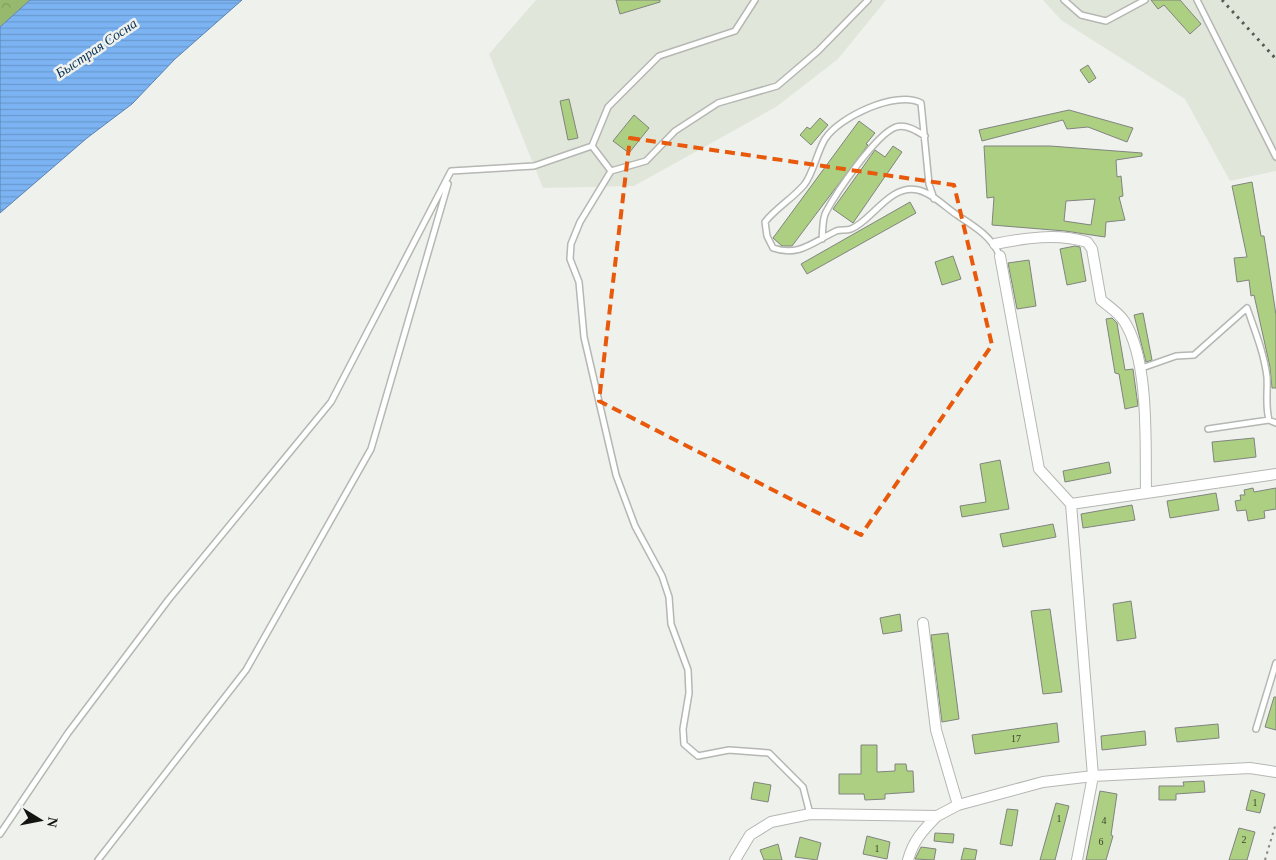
<svg xmlns="http://www.w3.org/2000/svg" width="1276" height="860" font-family="Georgia,serif">
  <style>
    .built { fill: #e1e6db }
    .forest { fill: url(#forest-crowns) }
    .water { fill: url(#water-rules); stroke: #5d83b0 }
    .building { fill: #accf81; stroke: #81847f; fill-rule: evenodd }
    .lines { fill: none; stroke-linecap: round; stroke-linejoin: round }
    .service-casing { stroke: #b5b7b3; stroke-width: 8 }
    .minor-casing { stroke: #b5b7b3; stroke-width: 12 }
    .path { stroke: #878885; stroke-width: 2; stroke-dasharray: 2.5 4; stroke-linecap: butt }
    .service { stroke: #fff; stroke-width: 5 }
    .minor { stroke: #fff; stroke-width: 10 }
    .rail { stroke: #585856; stroke-width: 3; stroke-dasharray: 2.5 5; stroke-linecap: butt }
    .marked { fill: none; stroke: #e8590c; stroke-width: 4; stroke-dasharray: 10 6; stroke-linejoin: round }
    .labels { text-anchor: middle; stroke-width: 5; stroke-linejoin: round; paint-order: stroke }
    .number-label { font-size: 10px; fill: #3a432e }
    .water-label { font-size: 14px; font-style: italic; fill: #062e56; stroke: #eff1ec }
  </style>
  <defs>
    <pattern id="forest-crowns" width="20" height="18" patternUnits="userSpaceOnUse" patternTransform="scale(1.25)"><rect width="20" height="18" fill="#97b96d"/><path d="M2 6a3 3 0 1 1 6 0M12 15a3 3 0 1 1 6 0" fill="none" stroke="#819e5e"/></pattern>
    <pattern id="water-rules" width="6" height="5" patternUnits="userSpaceOnUse" patternTransform="scale(1.25)"><rect width="6" height="5" fill="#7cb3f3"/><path d="M0 2.5h6" fill="none" stroke="#6a99cf"/></pattern>
  </defs>
  <rect width="100%" height="100%" fill="#eff1ec"/>
  <path class="built" d="M536,0H886L838,59L776,107L634,186L543,188L489,54Z
    M1043,0H1276V171L1230,181L1185,99L1061,20Z"/>
  <path class="forest" d="M0,0H30L0,27Z"/>
  <path class="water" d="M30,0H242L175,59L132,104L87,138L0,213V27Z"/>
  <path class="building" d="M616,0H660V2L620,14Z
    M1151,0H1180L1201,24L1190,34L1164,5L1158,9Z
    M1088,65L1096,78L1089,83L1080,70Z
    M569,99L578,138L568,140L560,101Z
    M1069,110L1133,128L1127,142L1088,127L1067,129L1063,120L982,141L979,130Z
    M634,115L649,128L629,153L613,141Z
    M820,118L828,125L811,145L800,135L807,127L810,129Z
    M859,121L875,133L866,144L868,145L792,246H782L773,238Z
    M893,146L902,152L853,223L833,209L875,150L885,157Z
    M984,146H1050L1142,153V156L1116,160L1117,177L1121,176L1123,196L1119,197L1125,220L1106,222L1105,237L1065,231L992,225L994,197L987,198ZM1095,199L1091,225L1064,221L1066,201Z
    M1252,182L1261,236H1264L1276,315V388H1272L1270,367L1254,295L1251,296L1249,280L1237,282L1234,258L1247,257L1232,186Z
    M910,202L916,213L807,274L801,264Z
    M1075,246L1080,247L1086,281L1067,285L1060,249Z
    M953,256L961,279L942,285L935,262Z
    M1029,260L1036,306L1017,309L1008,263Z
    M1143,313L1152,360L1146,362L1134,315Z
    M1112,318L1117,323L1125,370L1133,369L1138,406L1125,409L1119,374L1115,373L1106,319Z
    M1254,438L1256,457L1214,462L1212,442Z
    M1000,460L1009,509L962,517L960,506L986,502L980,464Z
    M1109,462L1111,473L1065,482L1063,471Z
    M1253,488L1254,492L1276,488V509L1264,511L1265,518L1248,521L1246,510L1237,511L1235,501L1241,500L1240,495H1245L1244,490Z
    M1216,493L1219,510L1170,518L1167,501Z
    M1132,505L1135,520L1083,528L1081,514Z
    M1053,524L1056,537L1003,547L1000,534Z
    M1131,601L1136,638L1117,641L1113,604Z
    M1050,609L1062,692L1043,694L1031,611Z
    M900,614L902,631L883,634L880,618Z
    M948,633L959,719L942,722L931,635Z
    M1274,697H1276V730L1265,727Z
    M1057,723L1059,742L975,754L972,735Z
    M1218,724L1219,738L1177,742L1175,728Z
    M1145,731L1146,745L1102,750L1101,736Z
    M861,745H877V772L895,771V764H906L907,771H913L914,792L885,794V799L865,800L864,794H839V774H861Z
    M1204,781L1205,792L1176,794V800H1159V786H1184L1183,782Z
    M754,782L771,785L768,802L751,799Z
    M1251,790L1265,794L1260,813L1246,810Z
    M1100,791L1117,794L1111,835L1113,836L1106,860H1086Z
    M1056,803L1069,806L1055,860H1040Z
    M1007,809L1018,810L1012,846L1000,844Z
    M1239,828L1255,832L1247,860H1229Z
    M935,833L954,834L953,843L934,841Z
    M867,836L890,842L887,859L863,854Z
    M800,837L821,843L817,860L795,857Z
    M778,844L782,860H764L760,850Z
    M921,847L936,849L934,860L915,859Z
    M964,848L977,850L975,860H961Z"/>
  <g class="lines">
    <g class="service-casing">
      <path id="service" d="M755,0L735,31L659,56L608,107L592,146L611,171L646,161L675,131L718,103L777,86L818,51L868,0
        M1064,0L1081,15L1106,21L1145,0
        M1197,0L1276,157
        M611,171L580,222L571,244L570,259L579,282L584,337L616,475L635,526L662,576L669,597L671,624L688,670L689,693L683,729L684,744L698,756L729,750L769,753L803,787L810,814
        M934,199L929,184L921,103C896,90 839,117 825,139C817,152 813,174 804,185C792,199 776,208 765,222L767,236L773,248C799,257 813,242 836,231C841,229 846,231 851,229C873,220 889,184 918,190C932,193 945,207 957,215C974,226 991,236 1000,256
        M822,239C823,231 822,219 826,212C836,193 876,134 896,127C906,124 917,131 925,136
        M1139,369L1176,356L1194,355L1247,308C1255,331 1264,353 1267,377C1268,392 1265,404 1269,420
        M1208,429L1269,420L1276,423
        M1256,729L1276,663
        M0,834L68,733L169,599L331,402L451,171L534,166L592,146
        M98,860L246,670L371,449L448,184"/>
    </g>
    <g class="minor-casing">
      <path id="minor" d="M995,244C1025,238 1057,233 1087,242L1092,249L1101,300C1108,306 1119,313 1124,321C1150,361 1145,445 1146,492
        M1000,256L1039,469L1071,504L1093,776L1077,860
        M1071,504L1276,474
        M923,623L936,730L958,805
        M735,860L750,835L771,822L810,814L937,816L958,805L1043,782L1093,776L1250,768L1276,772
        M908,860C913,841 923,830 937,816"/>
    </g>
    <path class="path" d="M1265,860L1276,823"/>
    <use href="#service" class="service"/>
    <use href="#minor" class="minor"/>
    <path class="rail" d="M1222,0L1276,59"/>
  </g>
  <path class="marked" d="M630,138L954,185L992,345L861,535L599,401Z"/>
  <g class="labels">
    <g class="number-label">
      <text x="1016" y="742">17</text>
      <text x="1255" y="806">1</text>
      <text x="1059" y="822">1</text>
      <text x="1104" y="824">4</text>
      <text x="1244" y="843">2</text>
      <text x="1101" y="845">6</text>
      <text x="877" y="852">1</text>
    </g>
    <g class="water-label">
      <text transform="translate(96 48) rotate(-34)" y="5">Быстрая Сосна</text>
    </g>
  </g>
  <g transform="translate(40 820) rotate(100)" stroke="#eff1ec" stroke-width="4" paint-order="stroke">
  <path d="M0-4L9 19L0 12L-9 19Z" fill="#141413"/>
  <text y="-8" font-size="14" font-weight="bold" text-anchor="middle" fill="#141413">N</text>
  </g>
</svg>
